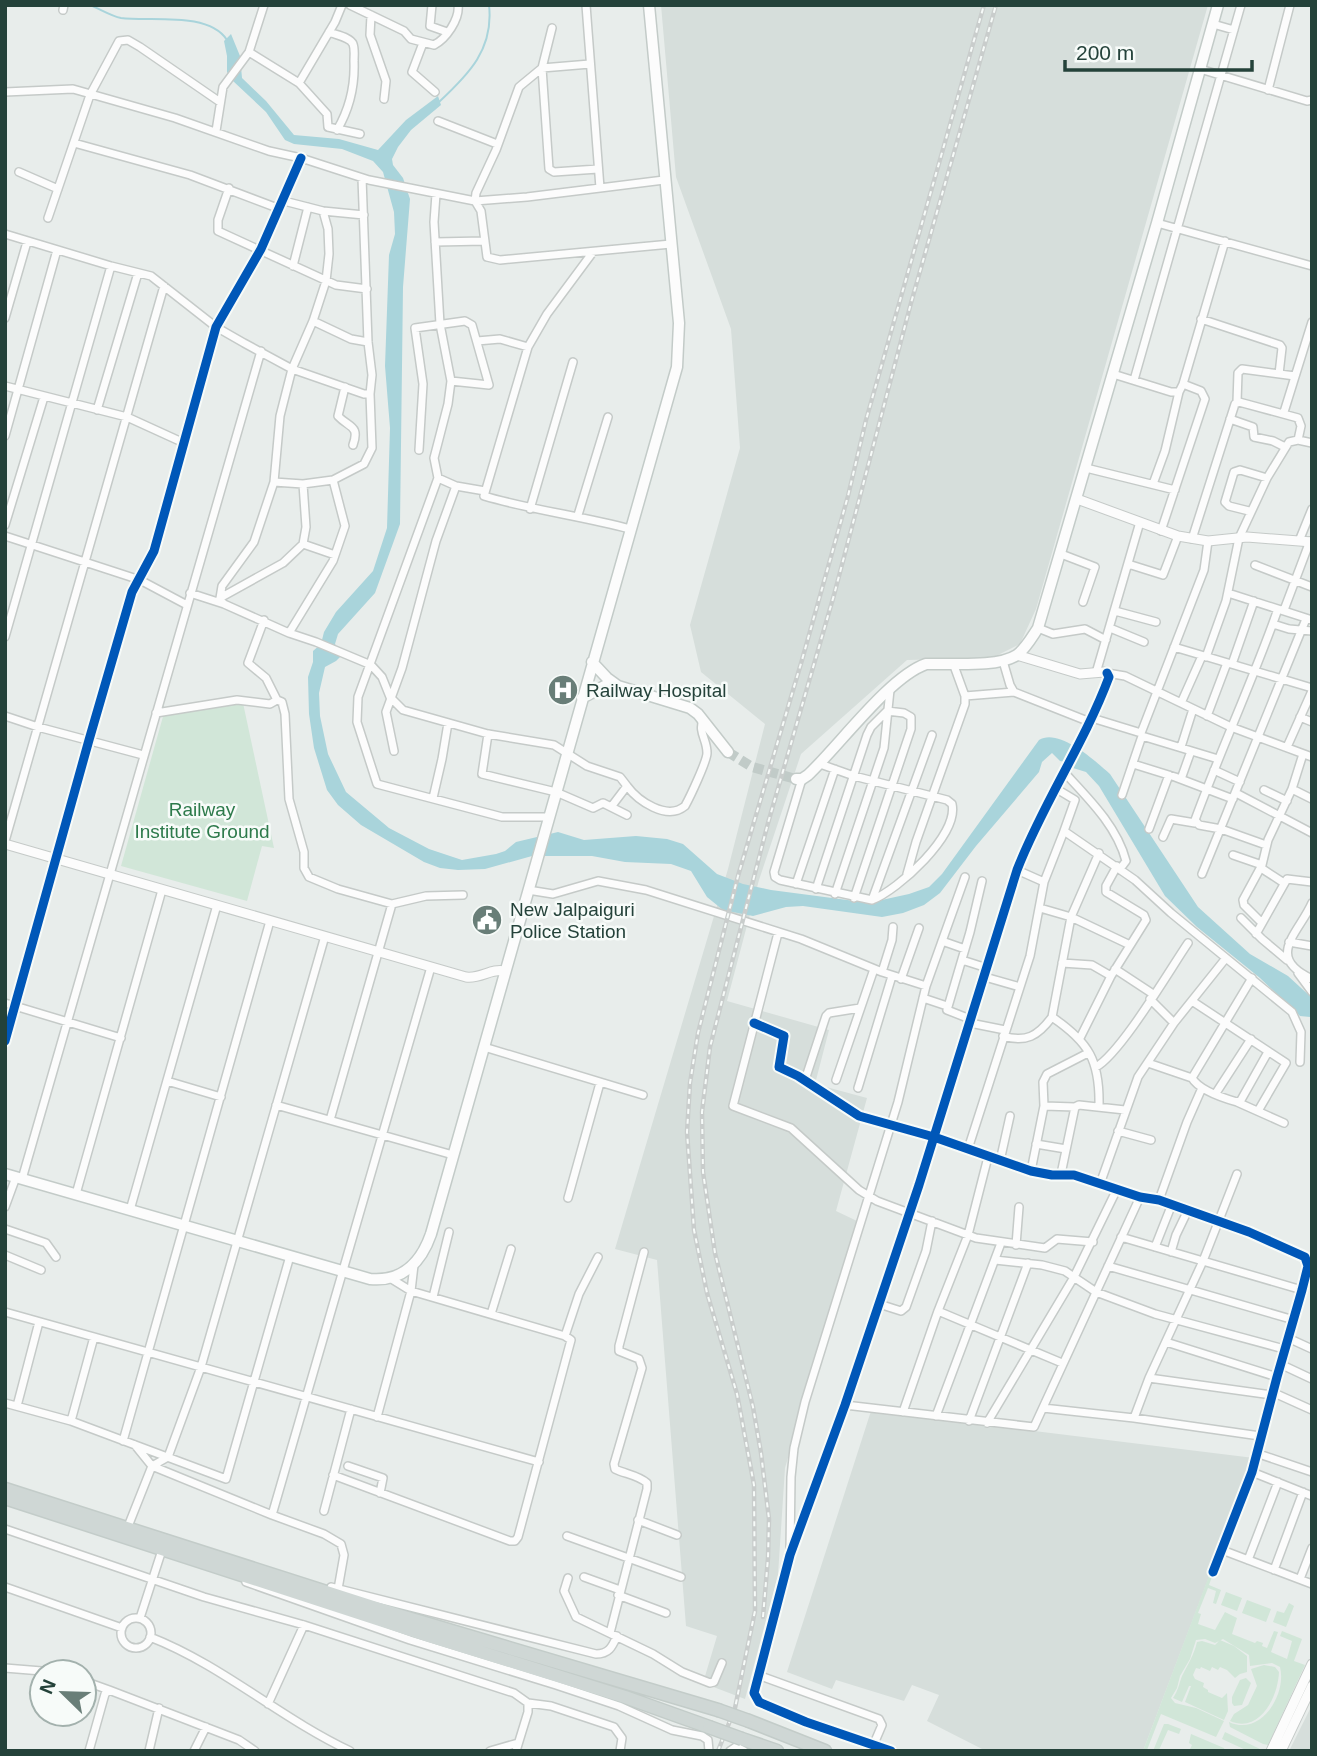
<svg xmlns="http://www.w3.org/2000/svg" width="1317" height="1756" font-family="Helvetica,sans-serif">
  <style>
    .built { fill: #d6dedb }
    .green { fill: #d1e6d8 }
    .water { fill: #a9d4db }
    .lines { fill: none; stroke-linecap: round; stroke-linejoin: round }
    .stream { stroke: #a9d4db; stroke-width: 2 }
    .secondary-tunnel { stroke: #c1cbc8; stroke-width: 10; stroke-dasharray: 10 5; stroke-linecap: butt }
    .minor-casing { stroke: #c5cac8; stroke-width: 10 }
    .tertiary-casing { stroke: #c5cac8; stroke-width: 11 }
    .secondary-casing { stroke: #c3cbc8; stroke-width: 13 }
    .primary-casing { stroke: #c3ccc9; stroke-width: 15 }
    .minor { stroke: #fcfcfc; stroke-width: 7 }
    .tertiary { stroke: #fcfcfc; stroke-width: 9 }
    .secondary { stroke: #fcfcfc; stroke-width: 10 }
    .primary { stroke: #cfd7d5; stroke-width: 12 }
    .rail-casing { stroke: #c9cdcc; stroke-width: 4.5 }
    .rail { stroke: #f7fbf9; stroke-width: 2; stroke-dasharray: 5; stroke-linecap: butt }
    .primary-bridge-casing { stroke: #c3ccc9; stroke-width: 15; stroke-linecap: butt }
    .primary-bridge { stroke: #cfd7d5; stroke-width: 12 }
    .cycleway-casing { stroke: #f7fbf9; stroke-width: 13 }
    .cycleway { stroke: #0057b8; stroke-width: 9 }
    .labels { text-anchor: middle; stroke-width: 5; stroke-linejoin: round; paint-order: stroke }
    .poi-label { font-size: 19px; fill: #24423a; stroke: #f7fbf9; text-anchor: start }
    .park-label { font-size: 19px; fill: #2d7a4b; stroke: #f7fbf9 }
  </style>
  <rect width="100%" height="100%" fill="#e8edeb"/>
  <path class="built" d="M661,5H1208L1036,609L1020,644L992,658L907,660L801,754L759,880L727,1001L829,1030L815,1084L867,1098L836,1211L857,1221L785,1468L778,1575L745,1699L703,1683L717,1636L686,1626L657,1260L615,1249L728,869L765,724L701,672L690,625L740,448L731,329L676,177Z
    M871,1411L1254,1458L1143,1751H986L927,1721L939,1695L912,1685L904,1701L836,1680L832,1689L787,1672Z
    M1312,1705V1751H1289Z"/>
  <path class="green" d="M243,703L274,848L262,846L247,901L121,866L164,713Z
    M1210,1573L1213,1574L1209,1585L1221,1590L1216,1604L1213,1603L1216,1591L1208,1588L1198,1613L1201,1614L1198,1624L1215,1630L1225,1612L1237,1618L1232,1634L1255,1643L1257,1641L1263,1643L1262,1646L1267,1648L1274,1631L1278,1632L1271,1652L1287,1659L1292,1641L1280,1636L1282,1631L1302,1639L1294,1661L1305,1665L1268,1745L1263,1744L1230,1727L1229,1722C1261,1737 1287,1694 1280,1667L1272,1663L1250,1666L1249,1655L1223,1639L1215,1643L1205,1639L1196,1640L1190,1659L1180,1676L1177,1688L1171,1698L1175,1703L1196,1708L1224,1721L1216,1737L1161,1714L1147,1750L1143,1751Z
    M1226,1592L1242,1598L1237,1611L1221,1605Z
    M1247,1600L1271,1609L1266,1622L1242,1613Z
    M1289,1603L1294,1606L1286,1627L1273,1622L1277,1611L1284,1613Z
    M1220,1640L1234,1646L1247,1656V1672L1240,1674L1235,1678L1227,1670L1220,1667L1218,1670L1212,1667L1210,1671L1201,1667L1200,1669L1196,1668L1193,1675L1195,1679L1204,1683L1203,1687L1208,1690V1692L1222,1698L1227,1693L1228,1711L1224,1720L1185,1702L1191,1686H1189L1182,1702L1173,1698C1178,1691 1179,1684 1182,1676C1188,1664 1194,1655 1197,1642L1202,1641L1215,1645Z
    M1264,1665L1275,1667L1279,1672C1278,1697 1260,1734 1230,1721L1234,1714L1248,1705L1257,1686L1251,1669Z
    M1246,1678L1251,1683L1242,1705L1234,1706L1232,1703V1697L1240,1680Z
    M1164,1724H1168L1181,1729L1179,1734L1168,1730L1159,1750L1153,1751Z
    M1225,1732L1260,1749L1263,1751H1248L1222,1739Z
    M1191,1734L1224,1748L1225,1751H1189L1192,1745L1189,1743Z"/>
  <path class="water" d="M231,34L240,56L242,78L266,101L294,135L339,139L378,150L406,120L438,96L441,105L411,130L398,147L392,159L393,165L403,178L410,199L403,287L400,524L375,593L338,634L335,644L342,655L336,661L325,667L319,693L320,716L328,754L346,792L389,828L429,849L462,860L496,854L505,851L516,842L558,832L584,840L636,836L667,839L683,844L717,874L743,884L771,890L855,901H877L909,894L929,887L942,874L1039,740C1059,728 1094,760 1110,774L1198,907L1250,954L1288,976L1312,998V1020L1310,1017L1300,1016L1260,978L1197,927L1165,896L1099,786L1086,772L1073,768L1070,763L1060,761L1052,753L1042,762L1039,772L976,846L940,893L924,905L903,913L882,917L803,906L786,907L753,916L723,910L707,897L691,871L671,864L625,862L592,856H532L485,869L458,870L440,868L424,862L361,825L338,805L327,790L314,748L309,714L308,677L313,662V651L321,644L324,632L336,612L373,571L387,528L390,428L385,366L389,255L395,234L394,212L383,172L373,161L342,149L294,144L285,140L266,112L233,81L227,72V56L224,41Z"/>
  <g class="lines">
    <path class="stream" d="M90,5C100,9 111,16 121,18C150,22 208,11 227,40
      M439,102C469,74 494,49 489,5"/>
    <path class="secondary-tunnel" d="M728,752L752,767L796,779"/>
    <g class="minor-casing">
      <path id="minor" d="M350,5L404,31L411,39L434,45C446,39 460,19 458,5
        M432,5L430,26L447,32
        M586,5L600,188L664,180
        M63,10L64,5
        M371,15L370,35L386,81L384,99
        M1213,24L1234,30
        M552,28L542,68L519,87L496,150L476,193L475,201L481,211L487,257L500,260L671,244
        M329,32C336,35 350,37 353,44C355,49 354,56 354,61C355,86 350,108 337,130
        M423,43L412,72L435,92
        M249,52L299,83L327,114L328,127L360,134
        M590,64L542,68L549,169L554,172L598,169
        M1200,69L1307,101L1312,100
        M299,83L335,22L342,5
        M1268,90L1290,5
        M5,92L73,89L175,118L269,151L301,158L369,180L475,201L527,197L600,188
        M438,121L497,144
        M216,131L223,87L249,52L264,5
        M74,143L190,175L280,209
        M19,172L58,189
        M229,188L218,220V231L336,285L367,289
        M436,194L434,222L440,324L451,381L448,404L434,458L438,478L358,697L357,722L377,784L502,817H549
        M284,201L323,211L364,215
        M48,218L90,95L119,41L128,40L140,47L220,102
        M1157,223L1312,266
        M5,234L111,266L151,276L216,327L244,343L292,369L364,394H370
        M435,242L485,241
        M593,252L547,314L528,347L484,496C532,510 581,516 630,529
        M293,266L308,207
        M5,318L27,242
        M1201,319L1280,345L1282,348L1279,374
        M313,321L351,339L368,342
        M477,341L500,339L528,347
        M1113,374L1171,392H1179L1183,384L1225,241
        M1134,380L1241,5
        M5,386L127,417L184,443
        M345,387L338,416C349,428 360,425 353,445
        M1237,402L1238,373L1242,369L1295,376
        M97,410L138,273
        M1284,412L1312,322
        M1230,419L1253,427L1254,437L1273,441L1285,447
        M5,436L57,250
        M419,450L423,384L415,328L465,321L472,325L489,385L451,381
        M1086,468L1175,490
        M438,478L456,486L485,491
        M274,482L303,484L333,480L364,464L372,448L370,394L372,375L368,342L362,178
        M1153,484L1165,451L1179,392
        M530,509L573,362
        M1249,511L1229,506L1225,502L1234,472L1240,470L1267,478
        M578,515L608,417
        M5,525L44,397
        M1161,531L1205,399L1201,391L1183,384
        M5,536L140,580L187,605
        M1192,539L1235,404L1239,402L1298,418L1301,426L1298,440
        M1208,541L1204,570L1141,733L1142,736L1218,759
        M1299,541L1312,509
        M303,544L335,555
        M1061,554L1095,567L1083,602
        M1128,564L1163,575L1178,536
        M1255,565L1312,587
        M190,593L224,604L289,633L316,642L371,665L382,677L390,697L403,710L488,734L554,745L587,766L620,777L627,786L611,807
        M1228,593L1312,620
        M220,598L283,563L303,544L306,527L303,484
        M223,603L220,598L222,586L254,542L274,482L280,416L292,369L313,321L326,281L329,254L328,229L323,211
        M1284,610L1310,541
        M1115,611L1156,622
        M264,620L248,663L266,678L277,700L282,702L285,714L289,799L304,852V868L309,877L338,889L392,904L426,896L463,895
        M1273,624L1289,629L1312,631
        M1038,628L1053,634L1085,629L1106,640
        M1110,628L1144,642
        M289,633L333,561L345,526L333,480
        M5,637L111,266
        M1174,647L1312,688
        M1206,657L1226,601L1239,538L1267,478L1289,442L1298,440L1312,443
        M1003,661L1010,685L1014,692L1090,722
        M1232,664L1254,601
        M1096,673L1140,522
        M1107,673L1125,676L1231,727L1312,757
        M965,696L1014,692
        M1181,703L1202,656
        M156,713L237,700L270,704L277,700
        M5,716L38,727L143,755
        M1207,716L1227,663
        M1300,717L1312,722
        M1092,718L1141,733
        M488,734L482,774L556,792L593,808L603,803L627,815
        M1181,747L1193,709
        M1287,747L1312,691
        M394,751L386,712L402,668L436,541L456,486
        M1133,764L1175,777L1233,799
        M1214,770L1240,782
        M1064,772C1088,798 1117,826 1126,861L1120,869
        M802,779L774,872L775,877L780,880L872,900C898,890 959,835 952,804L947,800L854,776L820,764
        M1181,779L1191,751
        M627,786C638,801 667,821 685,806C690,797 707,761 707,753C707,739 698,733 703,719
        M1055,788L1075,800L1064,831L1135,880L1171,913L1292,1012L1301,1032L1300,1062
        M1292,789L1312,799
        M1264,790L1287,801
        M1236,793L1312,833
        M1122,795L1142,736
        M433,798L442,759L448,723
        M1149,829L1169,775
        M1163,837L1171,819L1195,823
        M5,841L164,286
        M1266,845L1221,829L1199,825L1195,820C1221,749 1253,680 1278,609
        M1233,855L1262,865
        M1261,868L1284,883
        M1017,870L1044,882
        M907,874L916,842L965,704V696L953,663
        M1202,874L1306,619
        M796,884L835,769
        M816,889L867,735L871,727L887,711L904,713L911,717V729L854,898
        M528,890L553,894L598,881L646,890L801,939L882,972L926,986
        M835,894L884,748L890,690
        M872,900L932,735
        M1312,903C1299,933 1264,957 1312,979
        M1040,908L1071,917L1130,945
        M1241,918L1262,939L1287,960
        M1262,923L1244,905L1243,900L1262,865L1268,840L1292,789L1303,754
        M778,933L733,1106L791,1128L859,1190L877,1201L976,1238L1045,1248L1057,1239L1093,1242
        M1256,934L1287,879L1312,882
        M942,941L965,949
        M1289,942L1312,946
        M962,960L987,968
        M1062,963L1092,965L1111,976
        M1115,969L1153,994
        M882,972L892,940L893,927
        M1298,973L1312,992
        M985,977L1020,987
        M901,979L919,928
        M923,998L947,1006
        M1150,999L1174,1023
        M1192,1001L1286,1063L1258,1111
        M5,1003L121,1038
        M1052,1017C1089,1042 1100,1061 1099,1106
        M970,1019L947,1010L970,932L982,881
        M754,1023L784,1036L779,1067L798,1076L859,1116L934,1137L1031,1171L1052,1175H1074L1140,1197L1159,1200L1249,1232L1305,1257L1308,1266L1302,1290L1277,1377L1252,1472L1213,1572
        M970,1023L1005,1030
        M1003,1036C1026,1043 1038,1036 1052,1017L1071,917L1099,853
        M1080,1038L1111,976L1146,920L1144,915L1106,892V886L1117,866
        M5,1041L89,740L132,592L154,551L216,327L261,249L301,158
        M484,1047L643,1095
        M1148,1063L1192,1078C1199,1090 1223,1098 1237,1102L1241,1100L1268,1052
        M1096,1067C1121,1053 1169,971 1188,943
        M1192,1078L1252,978
        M805,1080L826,1016L829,1013L860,1008
        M836,1080L874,969
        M167,1081L221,1097
        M858,1088L892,976
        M1216,1093L1251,1039
        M1237,1102L1284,1123
        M276,1105L453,1155
        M1044,1106L1075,1107
        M330,1120L392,904
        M1118,1131L1151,1140
        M1036,1144L1066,1149
        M968,1149L1030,956L1044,882L1064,831
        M1000,1161L1010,1116
        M1031,1171L1044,1106L1043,1082L1047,1074L1088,1053
        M1061,1174L1075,1107L1079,1105L1125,1110
        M22,1179L261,351
        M1100,1184L1138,1077L1174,1023L1226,958
        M76,1194L162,890
        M568,1198L600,1083
        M1159,1200L1187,1122L1202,1088
        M5,1207L16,1177
        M130,1210L217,905
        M5,1229L46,1243L56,1257
        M1121,1237L1302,1290
        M1016,1245L1019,1207
        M1155,1247L1172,1204
        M1171,1252L1176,1235L1188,1210
        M5,1255L41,1270
        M995,1260L1042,1265L1065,1271L1096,1292L1155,1314L1284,1349
        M1108,1266L1294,1320
        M433,1297L449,1232
        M879,1304L901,1311L906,1307L926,1251L932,1221
        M938,1311L1062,1363
        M5,1312L539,1462
        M491,1314L511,1249
        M565,1336L579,1294L598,1257
        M1288,1338L1312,1349
        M1166,1342L1277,1377
        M1280,1364L1312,1379
        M1149,1378L1272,1395
        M1272,1392L1312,1410
        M5,1403L71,1421L226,1479L290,1256
        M845,1405L1034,1427L1140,1197
        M17,1406L39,1322
        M1043,1408L1134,1418L1260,1436
        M903,1412L938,1311L968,1235L988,1157
        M936,1416L1001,1243
        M377,1417L411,1291L414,1265
        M1134,1418L1149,1378L1203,1261L1237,1174
        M71,1421L94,1337
        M969,1421L1028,1263
        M987,1423L1074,1277L1117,1189
        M123,1441L270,921
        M135,1445L152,1466L272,1515L431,967
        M1256,1453L1312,1472
        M348,1466L383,1478L380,1493
        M1252,1472L1312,1496
        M333,1475L510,1541H515L518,1537L571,1340L565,1336L411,1291L390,1278
        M324,1511L351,1409
        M272,1515L324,1534L341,1544L344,1555L338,1589
        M638,1520L677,1535
        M5,1529L204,1597L304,1625L514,1693L528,1703V1712L516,1751
        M127,1529L152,1466L168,1457L201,1367L325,936
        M567,1536L681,1577
        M1222,1550L1312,1584
        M790,1551L791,1477L794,1448L805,1402L898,1102L926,986L965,877
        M1248,1560L1278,1482
        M1274,1570L1303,1492
        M584,1577L620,1590
        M568,1578L564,1591L576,1617L653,1654L682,1672L710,1683L714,1682L722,1663
        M1300,1579L1312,1548
        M246,1582L410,1640L556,1685L619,1706L672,1730L702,1736L708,1740L709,1751
        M5,1587L122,1628
        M331,1587L596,1654C609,1654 612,1647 617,1636
        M618,1595L666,1613
        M140,1618L162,1550
        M121 1633a15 15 0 1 1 30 0a15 15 0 1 1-30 0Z
        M610,1633L647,1489V1483C638,1475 625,1474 615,1469L614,1464L642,1368L639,1359L619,1351V1346L644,1252
        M150,1637C222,1665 280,1718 350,1751
        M5,1668L54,1672
        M758,1675L879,1719L882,1725L873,1746
        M84,1681L109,1690
        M528,1703L551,1706L614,1727L622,1738L620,1751
        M268,1704L304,1625
        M89,1751L105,1694L109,1690L239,1740L255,1751
        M149,1751L159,1708
        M194,1751L206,1727
        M490,1751L518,1743
        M730,1751L736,1747L744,1751"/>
    </g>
    <g class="tertiary-casing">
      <path id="tertiary" d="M1077,499L1178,536L1208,541L1247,537L1312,542
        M5,844L466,977C481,979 491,968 505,971
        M891,1751L806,1722L759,1702L754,1693L790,1555L845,1405L919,1185L1017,870C1043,803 1084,744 1109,677L1104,672L1080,674L1017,655
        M1271,1751L1312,1664
        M1281,1751L1312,1686"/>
    </g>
    <g class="secondary-casing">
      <path id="secondary" d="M592,662L607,678L618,686L690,708L698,714L728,752
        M582,698L612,682
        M796,779H802L808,775C839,746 889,677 926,664C950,663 997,668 1017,655C1026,648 1032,637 1038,628L1157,223L1218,5
        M5,1174L370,1279C402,1282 421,1263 431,1234L677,367L679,323L649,5"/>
    </g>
    <g class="primary-casing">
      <path id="primary" d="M5,1489L401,1616L718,1710
        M5,1498L429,1636L625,1697L709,1727
        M749,1721L825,1751
        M742,1739L777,1751"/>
    </g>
    <use href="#minor" class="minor"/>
    <use href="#tertiary" class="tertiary"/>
    <use href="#secondary" class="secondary"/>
    <use href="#primary" class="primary"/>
    <g class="rail-casing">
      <path id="rail" d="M763,1617L768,1558L769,1519L761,1453L753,1407L715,1253L703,1172L702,1112L710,1047L768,823L834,595L911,303L996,5
        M718,1751L735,1708L755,1611L754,1485L737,1394L707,1293L694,1230L687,1132L690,1083L698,1033L738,876L802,660L848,496L866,420L984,5"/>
    </g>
    <use href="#rail" class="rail"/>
    <g class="primary-bridge-casing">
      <path id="primary-bridge" d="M718,1710L749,1721
        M709,1727L742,1739"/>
    </g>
    <use href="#primary-bridge" class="primary-bridge"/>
    <g class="cycleway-casing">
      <path id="cycleway" d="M754,1023L784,1036L779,1067L798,1076L859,1116L934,1137L1031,1171L1052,1175H1074L1140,1197L1159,1200L1249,1232L1305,1257L1308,1266L1302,1290L1277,1377L1252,1472L1213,1572
        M5,1041L89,740L132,592L154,551L216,327L261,249L301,158
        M891,1751L806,1722L759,1702L754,1693L790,1555L845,1405L919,1185L1017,870C1043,803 1084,744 1109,677L1107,673"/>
    </g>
    <use href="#cycleway" class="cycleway"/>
  </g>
  <defs>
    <g id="hospital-disc" transform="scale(1.575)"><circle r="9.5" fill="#697e78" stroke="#f7fbf9"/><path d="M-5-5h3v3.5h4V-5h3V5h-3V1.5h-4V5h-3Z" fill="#fff"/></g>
    <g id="civic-disc" transform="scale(1.575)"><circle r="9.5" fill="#697e78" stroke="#f7fbf9"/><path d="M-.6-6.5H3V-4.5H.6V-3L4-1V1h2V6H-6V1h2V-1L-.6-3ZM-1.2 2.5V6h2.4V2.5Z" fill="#fff"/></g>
  </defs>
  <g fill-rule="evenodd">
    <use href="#hospital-disc" x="563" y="690"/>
    <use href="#civic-disc" x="487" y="920"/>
  </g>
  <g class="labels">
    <g class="poi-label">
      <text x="586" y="697">Railway Hospital</text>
      <text x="510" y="916">New Jalpaiguri<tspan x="510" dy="22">Police Station</tspan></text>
    </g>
    <g class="park-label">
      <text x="202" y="816">Railway<tspan x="202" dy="22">Institute Ground</tspan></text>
    </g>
  </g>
  <rect width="1317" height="1756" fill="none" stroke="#24423a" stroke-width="14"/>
  <g transform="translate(63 1693) rotate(293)"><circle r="33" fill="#f7fbf9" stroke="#a3b1ad" stroke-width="2"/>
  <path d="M0-5L12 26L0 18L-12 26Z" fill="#697e78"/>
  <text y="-10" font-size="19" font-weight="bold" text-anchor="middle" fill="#24423a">N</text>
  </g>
  <path d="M1065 60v10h187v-10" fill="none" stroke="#24423a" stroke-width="3.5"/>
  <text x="1076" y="60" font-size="21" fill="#24423a" stroke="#f7fbf9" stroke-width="5" paint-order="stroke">200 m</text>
</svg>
